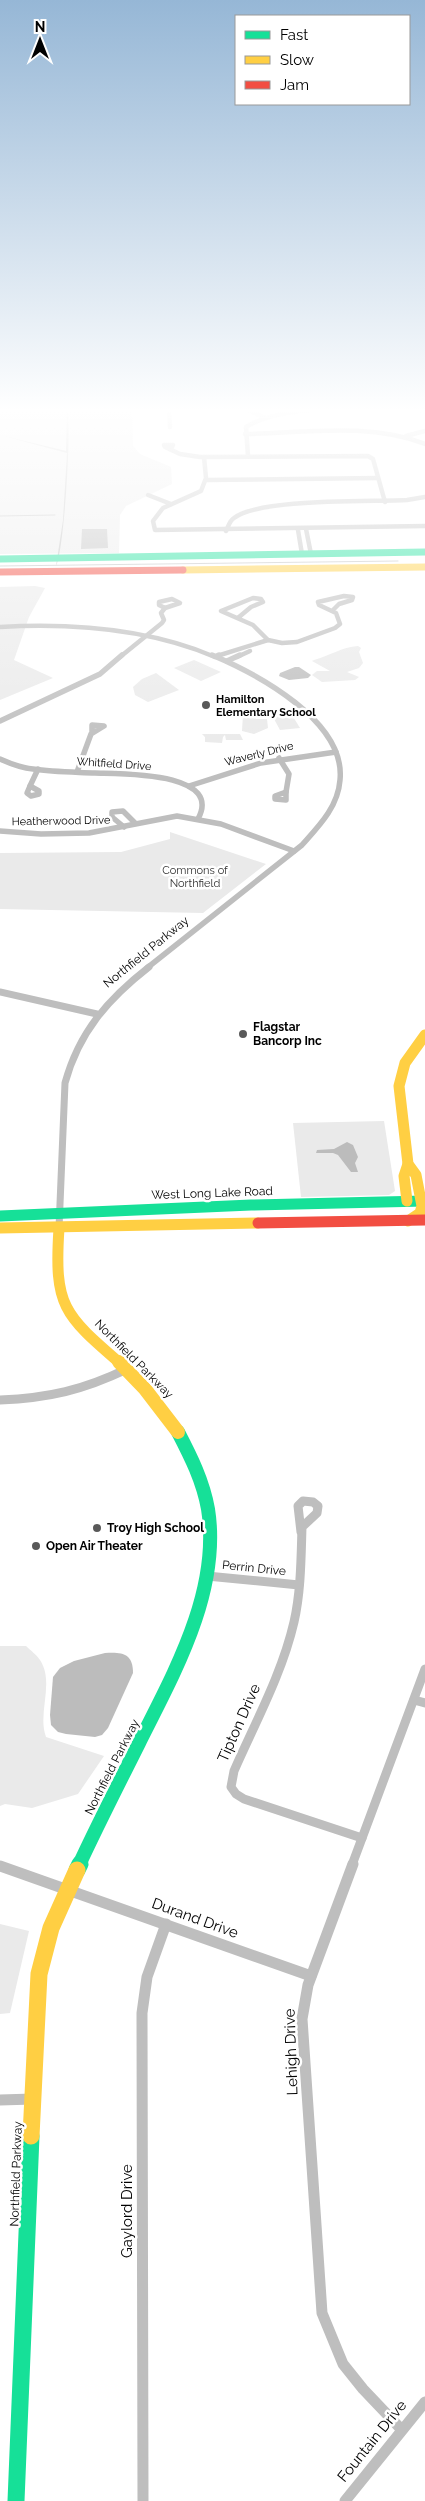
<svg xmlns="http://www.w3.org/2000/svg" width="425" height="2501" viewBox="0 0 425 2501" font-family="Raleway,sans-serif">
  <rect width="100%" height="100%" fill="#fff"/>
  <g fill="#eaeaea">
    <path d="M0,410H132L133,446L140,454L171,467L172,484L126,506L120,515L119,553L0,554Z"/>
    <path d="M35,586L45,588L29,617L14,660L53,678L0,700V587Z"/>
    <path d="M358,646L361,648L359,652L363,663L359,668L347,672L359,677L355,680L322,682L312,675L317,671H330L312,661L314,660C329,656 342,647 358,646Z"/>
    <path d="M194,660L221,672L201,681L174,668Z"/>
    <path d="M156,673L179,690L148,702L135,695L133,687L142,679Z"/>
    <path d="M249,713L254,714L256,719H267L268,728L254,734L242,731L243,714Z"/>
    <path d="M292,715L300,728L280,730L273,717Z"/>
    <path d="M202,734H240L243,740H226L225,735L223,737L222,743L205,742V737Z"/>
    <path d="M170,832L266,864L203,913L0,909V853L121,852L170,839Z"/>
    <path d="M384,1121L395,1191L389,1195L301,1197L293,1123Z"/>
    <path d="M0,1646H26C30,1650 37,1655 40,1660C55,1683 37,1713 46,1737L104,1756L78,1794L32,1808L5,1804L0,1806Z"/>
    <path d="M0,1924L29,1931L10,2013L0,2014Z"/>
  </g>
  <g fill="#bcbcbc">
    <path d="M67,410C72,424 64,552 56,566L63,520L67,453L0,435L66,451Z"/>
    <path d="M82,529H107L108,548L81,549Z"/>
    <path d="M295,667H299L311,675L308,678L289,680L279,676L280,673Z"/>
    <path d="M347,1142L353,1145L358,1157L355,1163L358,1172H351L338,1155L333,1153H316L317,1150L334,1149Z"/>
    <path d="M105,1653C122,1652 133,1653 133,1673L108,1728L102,1735L95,1737L66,1734L58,1732L51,1725L50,1715L53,1677L60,1668L74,1661Z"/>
  </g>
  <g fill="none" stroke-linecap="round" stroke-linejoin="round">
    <g stroke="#bcbcbc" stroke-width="1">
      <path d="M0,516L55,515"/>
      <path d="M0,566L398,561"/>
    </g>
    <g stroke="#bebebe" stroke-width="4.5">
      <path d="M169,410L170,427"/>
      <path d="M248,410L264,417"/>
      <path d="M245,434C303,433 369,422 425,444"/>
      <path d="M406,436L425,431"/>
      <path d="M171,449L173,445H164L165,447L180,454L200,457L368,456L373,459L385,502"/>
      <path d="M248,456L246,427C287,401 376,410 425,410"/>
      <path d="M204,457L206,478L201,491L163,508L153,521L155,530L425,526"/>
      <path d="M206,480L378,478"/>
      <path d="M148,495L171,504"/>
      <path d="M306,529L311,554"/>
      <path d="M298,530L302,554"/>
      <path d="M226,531C228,527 230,520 234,518C260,498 370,502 407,500L425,497"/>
      <path d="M172,599L180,603L165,608L159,605V602Z"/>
      <path d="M239,617L251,607L263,602L261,599L253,598L221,611L253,625L268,640L282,643L297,642L335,628L340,624L336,613L319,605L318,602L344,596L353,597L352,600L339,604L333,610"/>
      <path d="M0,627C72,623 147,628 215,657"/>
      <path d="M217,656L268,640"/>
      <path d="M120,657L162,623L164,620L161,613L165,608"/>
      <path d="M237,657L250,651"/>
    </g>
    <g stroke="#bebebe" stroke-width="5.5">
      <path d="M217,656L219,655"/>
      <path d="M227,661L240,655"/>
      <path d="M0,721L100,674L122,655"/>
      <path d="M279,758L289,774L286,792"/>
      <path d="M0,759C11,764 21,768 33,769C53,772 74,772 95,773C119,774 224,771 198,819"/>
      <path d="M77,772L91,734L104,726L92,725V733"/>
      <path d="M30,786L39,791V794L31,796L27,793Z"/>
      <path d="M30,786L38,769"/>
      <path d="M189,786L261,763L336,752"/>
      <path d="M286,792V800L275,799V796Z"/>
      <path d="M124,827L112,817V812L123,811L135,823"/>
      <path d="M0,831L41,834L89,833L177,816L221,824L294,851"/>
      <path d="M147,968L302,845C319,826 338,807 340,780C346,721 257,674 212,655"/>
    </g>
    <g stroke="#bebebe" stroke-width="7">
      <path d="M0,992L97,1014"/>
      <path d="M59,1228L65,1083C79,1032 108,999 149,967"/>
    </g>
    <g stroke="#bebebe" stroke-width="9">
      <path d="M0,1400C49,1398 83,1390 127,1369"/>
      <path d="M301,1532L298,1506L303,1501L313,1502L318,1506L317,1513L302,1527C301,1559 301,1591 294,1622C282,1674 255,1723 234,1771L231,1787L236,1794L244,1799L362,1838"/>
      <path d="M207,1576L299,1585"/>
      <path d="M414,1700L425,1703"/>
      <path d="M352,1865L425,1669"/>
    </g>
    <g stroke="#bebebe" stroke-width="11">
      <path d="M353,1864L308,1985L302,2019L322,2313L343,2364L363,2389L401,2429"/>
      <path d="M0,1866L311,1976"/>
      <path d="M0,2100L33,2099"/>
      <path d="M143,2501L142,2013L147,1977L166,1924"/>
      <path d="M345,2501L425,2402"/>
    </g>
    <path stroke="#16e098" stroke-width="7" d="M0,559L425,552"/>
    <path stroke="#16e098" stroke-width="11" d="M0,1216L251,1205L425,1201"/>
    <path stroke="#16e098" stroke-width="14" d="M79,1865C98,1824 119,1783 139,1743C174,1673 221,1591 208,1509C203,1481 191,1457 178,1432"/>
    <g stroke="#16e098" stroke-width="17">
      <path d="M77,1870L80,1864"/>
      <path d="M16,2501L31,2136"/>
    </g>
    <path stroke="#ffcf43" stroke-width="7" d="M183,570L425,567"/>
    <g stroke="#ffcf43" stroke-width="11">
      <path d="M407,1201L404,1176L408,1164"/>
      <path d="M408,1221L420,1213L422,1206L416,1175L408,1164L399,1086L405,1063L425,1035"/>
      <path d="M0,1228L258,1223"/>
      <path d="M59,1228C54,1306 63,1314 121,1364"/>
    </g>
    <path stroke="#ffcf43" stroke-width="14" d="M119,1362L145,1389L178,1432"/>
    <path stroke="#ffcf43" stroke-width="17" d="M31,2136L39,1974L51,1928L77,1870"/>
    <path stroke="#f24e42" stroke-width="7" d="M0,572L183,570"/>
    <path stroke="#f24e42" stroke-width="11" d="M258,1223L425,1220"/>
  </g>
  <linearGradient id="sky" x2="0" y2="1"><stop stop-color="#96b7d6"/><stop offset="0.54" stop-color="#fff"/><stop offset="1" stop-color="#fff" stop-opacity="0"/></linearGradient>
  <rect width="425" height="760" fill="url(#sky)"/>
  <g fill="#595959" stroke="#fff" stroke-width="2">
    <circle cx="206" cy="705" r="5"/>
    <circle cx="243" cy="1034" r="5"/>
    <circle cx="97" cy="1528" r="5"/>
    <circle cx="36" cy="1546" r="5"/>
  </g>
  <g text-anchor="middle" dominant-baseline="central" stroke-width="5" stroke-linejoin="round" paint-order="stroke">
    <g font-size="11" font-weight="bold" fill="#000" stroke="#fff" text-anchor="start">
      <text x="216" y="699">Hamilton<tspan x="216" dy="13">Elementary School</tspan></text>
    </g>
    <g font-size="11" fill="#000" stroke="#fff">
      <text transform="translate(259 754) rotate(-14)">Waverly Drive</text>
      <text transform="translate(114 764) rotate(4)">Whitfield Drive</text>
      <text transform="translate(61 821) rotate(-1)">Heatherwood Drive</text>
    </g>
    <g font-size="11" fill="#303030" stroke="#fff">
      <text x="195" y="870">Commons of<tspan x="195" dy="13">Northfield</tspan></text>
    </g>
    <g font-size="12" fill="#000" stroke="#fff">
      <text transform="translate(146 952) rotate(-39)">Northfield Parkway</text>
      <text transform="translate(212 1193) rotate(-2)">West Long Lake Road</text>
      <text transform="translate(134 1359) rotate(45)">Northfield Parkway</text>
      <text transform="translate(254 1568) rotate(6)">Perrin Drive</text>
      <text transform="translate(112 1767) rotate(-63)">Northfield Parkway</text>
      <text transform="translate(16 2174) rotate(-88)">Northfield Parkway</text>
    </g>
    <g font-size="12" font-weight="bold" fill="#000" stroke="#fff" text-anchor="start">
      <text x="253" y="1027">Flagstar<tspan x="253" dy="14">Bancorp Inc</tspan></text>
      <text x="107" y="1528">Troy High School</text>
      <text x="46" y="1546">Open Air Theater</text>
    </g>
    <g font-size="15" fill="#000" stroke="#fff">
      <text transform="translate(239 1723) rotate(-66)">Tipton Drive</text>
      <text transform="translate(195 1918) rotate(20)">Durand Drive</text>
      <text transform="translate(291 2052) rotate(-92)">Lehigh Drive</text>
      <text transform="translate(127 2211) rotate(-90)">Gaylord Drive</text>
      <text transform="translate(372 2441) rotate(-51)">Fountain Drive</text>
    </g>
  </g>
  <rect x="235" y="15" width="175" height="90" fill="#ffffff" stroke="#999999"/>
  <rect x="245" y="31" width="25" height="8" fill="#16e098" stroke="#999999"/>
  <text x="280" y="40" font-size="15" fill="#000000">Fast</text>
  <rect x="245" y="56" width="25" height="8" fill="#ffcf43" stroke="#999999"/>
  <text x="280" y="65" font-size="15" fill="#000000">Slow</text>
  <rect x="245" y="81" width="25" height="8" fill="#f24e42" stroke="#999999"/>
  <text x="280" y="90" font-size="15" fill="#000000">Jam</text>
  <g transform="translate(40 40)" stroke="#ffffff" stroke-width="4" paint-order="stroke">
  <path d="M0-4L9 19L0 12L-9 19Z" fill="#000000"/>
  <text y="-8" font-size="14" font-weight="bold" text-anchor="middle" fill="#000000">N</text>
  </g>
</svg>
